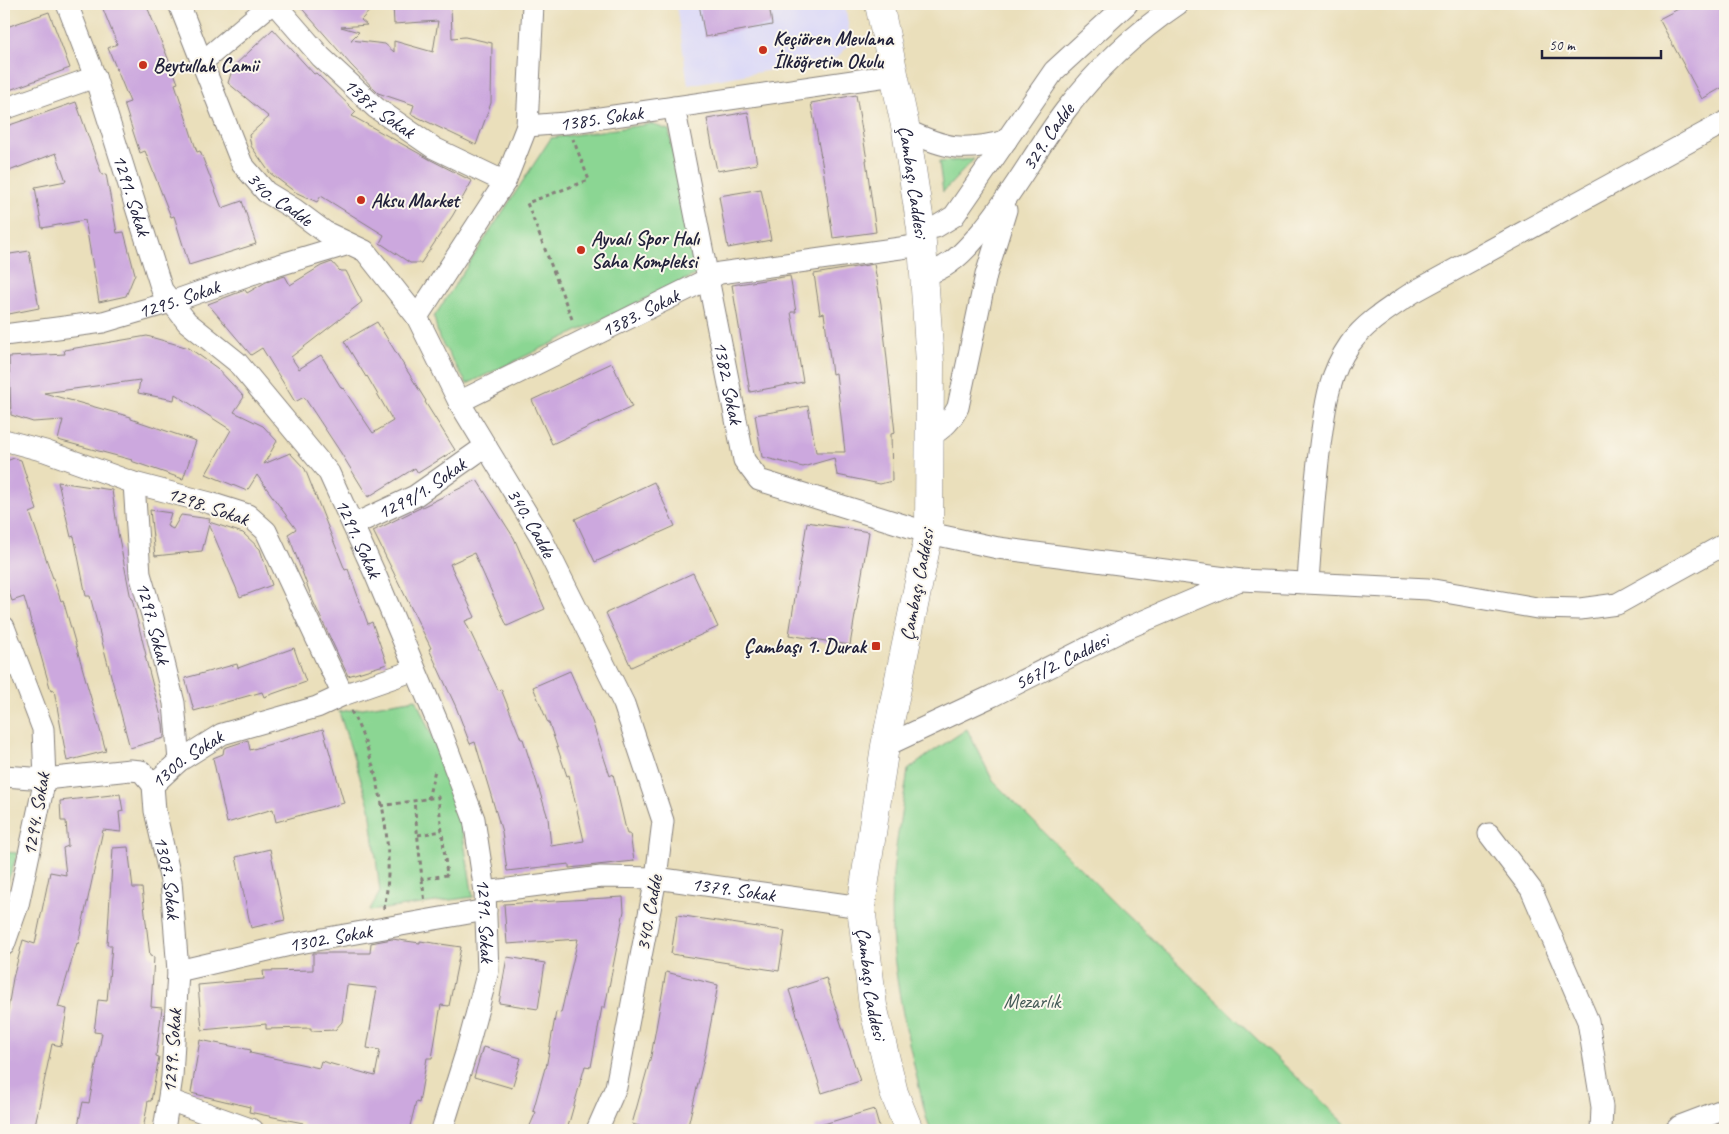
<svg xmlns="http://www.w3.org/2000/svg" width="1729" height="1134" viewBox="0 0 1729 1134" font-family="Caveat,sans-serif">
  <rect width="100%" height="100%" fill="#fbf7ec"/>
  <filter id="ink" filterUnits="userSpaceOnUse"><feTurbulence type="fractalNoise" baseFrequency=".02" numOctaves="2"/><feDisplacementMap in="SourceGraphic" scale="10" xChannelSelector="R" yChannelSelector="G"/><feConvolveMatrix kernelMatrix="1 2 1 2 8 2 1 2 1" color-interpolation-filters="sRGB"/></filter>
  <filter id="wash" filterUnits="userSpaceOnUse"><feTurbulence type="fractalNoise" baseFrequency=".0096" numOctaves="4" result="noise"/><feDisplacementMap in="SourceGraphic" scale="20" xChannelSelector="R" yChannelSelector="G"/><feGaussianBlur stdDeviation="1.12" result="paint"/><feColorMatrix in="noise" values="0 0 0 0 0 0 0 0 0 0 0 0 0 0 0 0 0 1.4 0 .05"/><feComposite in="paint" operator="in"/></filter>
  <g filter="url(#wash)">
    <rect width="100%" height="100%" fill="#eadfbb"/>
    <path fill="#d9d7f8" d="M676,4H845L851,42L837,58L688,85Z"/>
    <g fill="#8bd693" stroke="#567c67">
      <path d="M651,124L669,130L695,275L467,384L439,338L434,317L551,138Z"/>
      <path d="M974,159L943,192L939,162Z"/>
      <path d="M416,699L456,793L473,897L369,911L380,892L370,808L339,712Z"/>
      <path d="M967,729L993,781L1120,908L1352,1130H931L926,1117C912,1056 896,995 892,933C888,879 900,824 908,770L932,752Z"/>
      <path d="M4,852L18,853L4,892Z"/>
    </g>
    <g id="blocks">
      <g fill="#cca8de">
        <path d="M101,4H146L178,83L175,84L197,152L200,151L222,208L242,201L256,244L189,265L174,216L171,217L145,151L140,153L124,104L130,102L108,48L117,44Z"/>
        <path d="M298,4H376L361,20L367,25L341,27L359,32L351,40L385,44L394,52V41L433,52L438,21L394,24L393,4H451L452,38L465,37L492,43L491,103L476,145L411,114L414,105L378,93L351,65Z"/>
        <path d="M699,4H769L772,25L705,37Z"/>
        <path d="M1688,4H1722L1725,10V86L1702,99L1659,19Z"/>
        <path d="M49,12L70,68L4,92V28Z"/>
        <path d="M273,29L314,74L316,73L356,112L352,116L429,159L472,181L453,215L421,263H410L380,243L384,235L321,196L317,202L295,192L270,173L251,146L249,135L269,117L228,83L233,67Z"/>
        <path d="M856,95L867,160H866L876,232L833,238L823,168L811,103Z"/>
        <path d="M76,102L102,175L106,174L117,233L124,232L135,274L126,296L99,302L85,220L42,228L35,187L66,181L56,153L4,173V127Z"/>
        <path d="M748,112L757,164L717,171L707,119Z"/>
        <path d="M761,189L771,240L728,248L719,196Z"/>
        <path d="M29,251L39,308L4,315V255Z"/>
        <path d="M332,262L340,271H346L362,302L291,357L299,369L321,355L342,389L343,388L373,433L393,421L367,376L366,377L344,341L377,322L426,401L425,402L455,450L418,473L415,468L368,497L341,453L304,397L295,402L262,348L251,355L208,304L245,290L247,293L266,282L285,276L290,285L321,266Z"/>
        <path d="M874,264L881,304L895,433L891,434L892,481L880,484L837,475L834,458L803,467L762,457L755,415L808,406L816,452H845L836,373L832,374L824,313L820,314L814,274Z"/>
        <path d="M790,276L796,312H791L803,382L750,392L732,285Z"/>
        <path d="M147,336L189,348L217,368L244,397L234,412L263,426L277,441L264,464L290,453L305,469L345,570L348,569L368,624L372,622L387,664L348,676L313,601L288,534L296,529L257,475L247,491L206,474L231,430L175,394L174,400L138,393L140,380L44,393L131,417V419L196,441L183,479L131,461L132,460L58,440L63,420L33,422L11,415L9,357L65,354L64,350Z"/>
        <path d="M612,363L632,407L552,444L532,400Z"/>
        <path d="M14,458L21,460L37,510L30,513L61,601L63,600L106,751L67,761L54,690L51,691L24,597L12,601L4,578V462Z"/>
        <path d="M477,480L514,538L545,609L507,626L474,553L450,564L475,617L465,621L498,690L501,689L521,739H523L548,818L551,846L584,841L569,775L567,776L549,723H548L533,687L570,671L592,721L610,776L613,774L627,834H630L634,861L569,868V864L507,871L502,832L475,742L470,744L456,707L429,649L431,648L373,531Z"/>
        <path d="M58,482L112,490L118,533L131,599H132L146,655L145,656L163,724L164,738L130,748L90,596H86L74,536L71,537Z"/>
        <path d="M654,482L675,526L595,562L575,519Z"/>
        <path d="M150,510L171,513L167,526L173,529L181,515L210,519L209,522L243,533L260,549L272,585L240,597L209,524L202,551L155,556Z"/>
        <path d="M807,522L869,532L850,645L789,635Z"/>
        <path d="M693,573L718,627L631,667L606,613Z"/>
        <path d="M294,648L306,682L264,697L262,692L194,711L185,678L237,664L238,668Z"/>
        <path d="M323,729L344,803L276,822L273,809L227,823L213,758L223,754L224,748L248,740L250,750Z"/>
        <path d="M120,794L123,811L119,812L121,832L103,830L78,944L77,943L58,1007L67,1009L61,1046L52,1044L34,1130H4V1032L13,978L23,940L35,944L50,872L66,875L63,848L68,846L66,821H61L60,801Z"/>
        <path d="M128,847L133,888H142L150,956L154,957L151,1007L162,1008L156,1056L159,1057L151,1101H148L143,1130H77L83,1102L89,1103L102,1033L94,1032L98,1000L107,1001L112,945H107L113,848Z"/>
        <path d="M270,849L285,920L251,928L236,857Z"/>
        <path d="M623,897L624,911L605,1007H602L591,1067L585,1066L567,1130H528L536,1112L533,1111L545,1068H546L556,1012L561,1013L578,939L507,944L504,904Z"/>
        <path d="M677,915L785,931L779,971L671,954Z"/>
        <path d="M392,939L420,943V941L461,947L449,1006L441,1005L432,1058H427L419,1103L416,1102L409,1130H320L302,1125L303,1123L249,1112L250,1107L191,1093L200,1040L251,1050L250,1053L319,1068L321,1061L375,1076L380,1050L367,1048L377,988L347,985L342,1022L335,1030L311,1031V1028L266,1029V1024L202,1030L198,985L264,979L263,971L313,970V953H370L371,943Z"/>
        <path d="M507,957L545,963L538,1009L499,1003Z"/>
        <path d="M666,972L718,985L705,1054L687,1130H653L632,1124L651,1056Z"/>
        <path d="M826,978L860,1081L822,1093L789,990Z"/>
        <path d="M483,1047L521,1058L512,1088L474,1077Z"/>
        <path d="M874,1109L880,1130H814V1127Z"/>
      </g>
    </g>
  </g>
  <g filter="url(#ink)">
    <use href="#blocks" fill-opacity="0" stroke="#86807b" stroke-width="1"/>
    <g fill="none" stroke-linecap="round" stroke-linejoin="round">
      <defs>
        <g id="minor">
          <path id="s1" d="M67,4L95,77L162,290L187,322L237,362L329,473L376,576L437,721L474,819L485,892L488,971L466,1053L442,1130"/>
          <path id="s2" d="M179,4L242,164L266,192L294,209L325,232L365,251L417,317L459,402L541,537L624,704L663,821L656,878L616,1087L597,1130"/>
          <path id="s3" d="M275,4L321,57L376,108L434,148L505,182"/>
          <path d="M201,63L271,4"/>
          <path id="s4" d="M674,107L744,460L759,480L929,533L998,548L1241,580L1428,589L1537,608L1580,609L1617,604L1725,544"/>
          <path d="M4,109L95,77"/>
          <path d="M527,126L533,4"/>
          <path d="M906,130C946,149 963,152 1006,141"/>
          <path d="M921,229L936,227L954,216L1054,71L1127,4"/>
          <path id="s5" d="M924,275C934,272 943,268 951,262C965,252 975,239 985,227C1015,190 1037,148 1065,111C1097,69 1135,33 1178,4"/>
          <path id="s6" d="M417,317L505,182L527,126L566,123L894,75"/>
          <path id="s7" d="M4,335L103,322L171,302L269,268L349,244"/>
          <path id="s8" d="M459,402L720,273L922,245"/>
          <path d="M930,436C943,429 952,420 958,407L986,275L1006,210"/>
          <path d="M4,440L45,451L134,483L210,503L248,515L266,531L343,695"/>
          <path id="s9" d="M134,483L140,574L153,618L174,703L179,761"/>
          <path id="s10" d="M353,525L415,496L486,446"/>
          <path d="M1308,582C1311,536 1314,491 1320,445C1325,408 1328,375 1350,344C1366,322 1390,308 1412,293L1725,122"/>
          <path d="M4,627L43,729L45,779L18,905L4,945"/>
          <path id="s11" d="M885,746L992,696L1125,629L1240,580"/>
          <path id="s12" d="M4,776L45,779L130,770L141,771L153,785L179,761L222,734L317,707L343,695L415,670"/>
          <path id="s13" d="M153,785L155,811L171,881L178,971L172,1077L164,1130"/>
          <path d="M1489,834L1531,889L1588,1021L1602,1107L1601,1130"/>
          <path id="s14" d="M485,892L601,877L656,878L861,907"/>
          <path id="s15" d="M178,971L294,944L486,910"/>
          <path d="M169,1100L253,1130"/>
          <path d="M1676,1130L1680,1126L1725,1109"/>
        </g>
        <g id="major">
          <path id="s16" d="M879,4L906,130L921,229L930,363L929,533L885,746L861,907L873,1006L894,1093L909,1130"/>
        </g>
      </defs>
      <use href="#minor" stroke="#86807b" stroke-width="23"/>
      <use href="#major" stroke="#86807b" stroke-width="29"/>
      <g stroke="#86807b" stroke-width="3" stroke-dasharray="4 4" stroke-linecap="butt">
        <path d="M572,319L527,203L589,180L573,139"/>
        <path d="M351,711C378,760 398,856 383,911"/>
        <path d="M428,799L435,770"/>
        <path d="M381,806L438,797L447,875L422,879L414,801"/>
        <path d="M418,835L442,831"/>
        <path d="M422,879L425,903"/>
      </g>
      <use href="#minor" stroke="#fff" stroke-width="21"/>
      <use href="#major" stroke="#fff" stroke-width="28"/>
    </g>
  </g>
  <g fill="#c8321e" stroke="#fbf7ec" stroke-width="2">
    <circle cx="763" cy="50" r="5"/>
    <circle cx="143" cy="65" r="5"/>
    <circle cx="361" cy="200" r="5"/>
    <circle cx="581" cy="250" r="5"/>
    <rect x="871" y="641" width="10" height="10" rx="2.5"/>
  </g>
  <g text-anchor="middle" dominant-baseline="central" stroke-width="4" stroke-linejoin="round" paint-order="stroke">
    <g font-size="20" font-weight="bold" fill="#22223b" stroke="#fbf7ec" text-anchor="start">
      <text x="773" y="38">Keçiören Mevlana<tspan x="773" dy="23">İlköğretim Okulu</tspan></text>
      <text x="153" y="65">Beytullah Camii</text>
      <text x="371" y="200">Aksu Market</text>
      <text x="591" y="238">Ayvalı Spor Halı<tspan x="591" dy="23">Saha Kompleksi</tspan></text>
      <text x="866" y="646" text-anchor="end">Çambaşı 1. Durak</text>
    </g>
    <g font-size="20" fill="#22223b" stroke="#fbf7ec">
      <text stroke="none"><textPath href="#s3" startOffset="148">1387. Sokak</textPath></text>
      <text stroke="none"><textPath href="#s6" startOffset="296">1385. Sokak</textPath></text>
      <text stroke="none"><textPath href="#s5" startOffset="189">329. Cadde</textPath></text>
      <text stroke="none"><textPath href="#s16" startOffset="181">Çambaşı Caddesi</textPath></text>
      <text stroke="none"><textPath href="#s1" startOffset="202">1291. Sokak</textPath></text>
      <text stroke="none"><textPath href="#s2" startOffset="224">340. Cadde</textPath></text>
      <text stroke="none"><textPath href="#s7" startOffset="179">1295. Sokak</textPath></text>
      <text stroke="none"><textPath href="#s8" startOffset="202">1383. Sokak</textPath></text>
      <text stroke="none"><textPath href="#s4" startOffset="281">1382. Sokak</textPath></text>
      <text stroke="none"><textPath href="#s10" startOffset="78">1299/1. Sokak</textPath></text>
      <text transform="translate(208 506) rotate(19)">1298. Sokak</text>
      <text stroke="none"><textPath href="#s2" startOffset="644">340. Cadde</textPath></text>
      <text stroke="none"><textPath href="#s1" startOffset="622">1291. Sokak</textPath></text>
      <text transform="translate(917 585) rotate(-79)">Çambaşı Caddesi</text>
      <text stroke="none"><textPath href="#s9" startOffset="142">1297. Sokak</textPath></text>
      <text stroke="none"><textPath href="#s11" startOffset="196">567/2. Caddesi</textPath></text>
      <text stroke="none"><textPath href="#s12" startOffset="199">1300. Sokak</textPath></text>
      <text transform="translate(36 814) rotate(-80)">1294. Sokak</text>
      <text stroke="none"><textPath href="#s13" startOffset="94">1307. Sokak</textPath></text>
      <text stroke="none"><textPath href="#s14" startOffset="250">1379. Sokak</textPath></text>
      <text transform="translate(649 913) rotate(-80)">340. Cadde</text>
      <text stroke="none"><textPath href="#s1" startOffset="1028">1291. Sokak</textPath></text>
      <text stroke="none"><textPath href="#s15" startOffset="156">1302. Sokak</textPath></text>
      <text stroke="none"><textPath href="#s16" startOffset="991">Çambaşı Caddesi</textPath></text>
      <text transform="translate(172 1051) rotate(-86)">1299. Sokak</text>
    </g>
    <g font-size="20" fill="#425855" stroke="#fbf7ec">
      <text x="1032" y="1001">Mezarlık</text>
    </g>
  </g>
  <rect width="1729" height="1134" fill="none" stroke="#fbf7ec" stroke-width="20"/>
  <path d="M1542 50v8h119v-8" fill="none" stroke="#22223b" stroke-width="2.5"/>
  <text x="1549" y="50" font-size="15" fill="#22223b" stroke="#fbf7ec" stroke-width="4" paint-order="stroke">50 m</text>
</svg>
